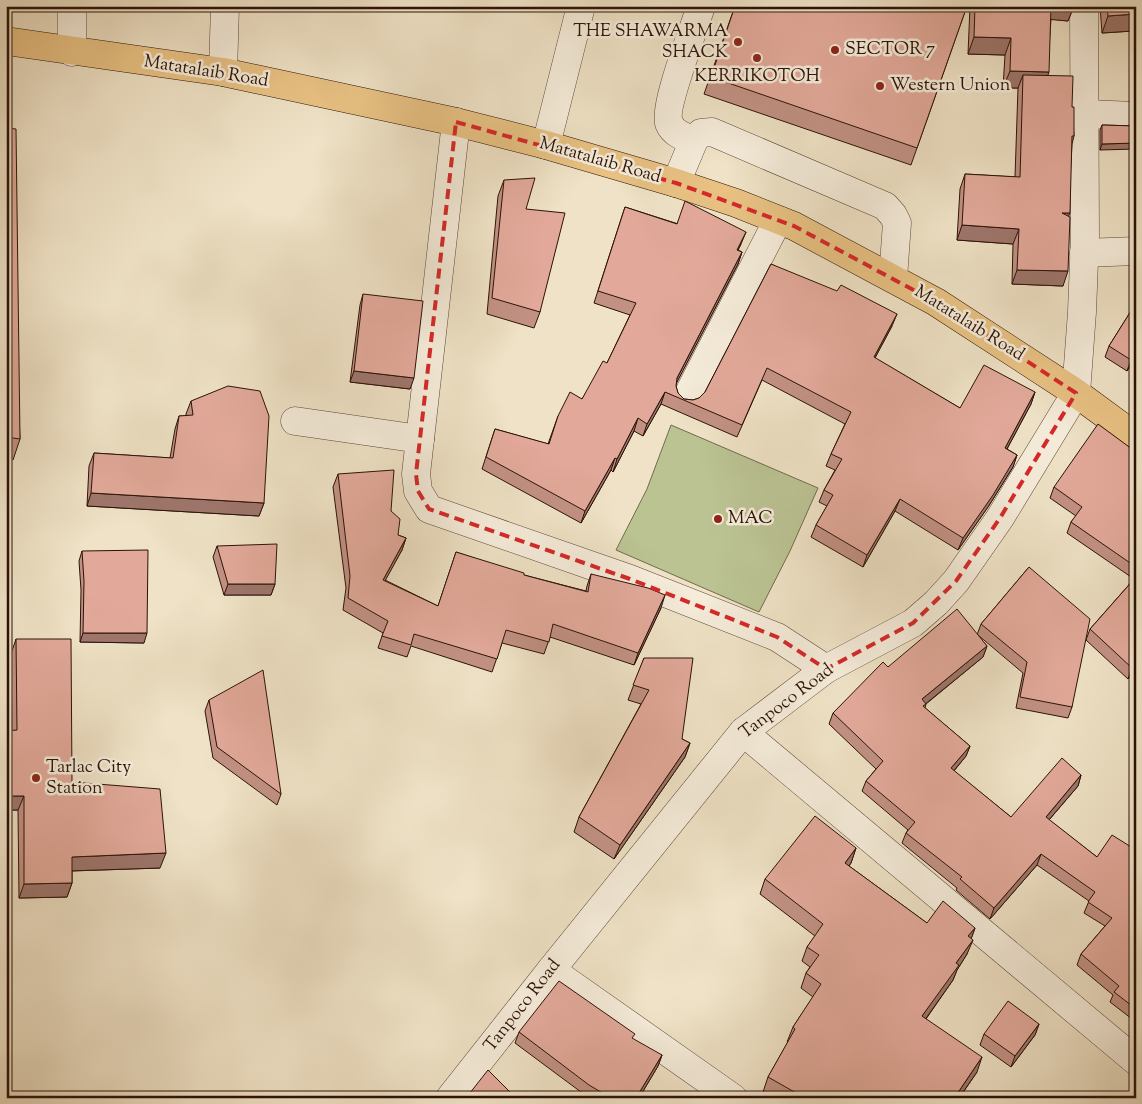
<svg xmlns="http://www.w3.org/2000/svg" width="1142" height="1104" viewBox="0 0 1142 1104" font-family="'Sorts Mill Goudy',serif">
  <rect width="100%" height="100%" fill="#efe2c6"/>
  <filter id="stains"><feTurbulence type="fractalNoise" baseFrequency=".004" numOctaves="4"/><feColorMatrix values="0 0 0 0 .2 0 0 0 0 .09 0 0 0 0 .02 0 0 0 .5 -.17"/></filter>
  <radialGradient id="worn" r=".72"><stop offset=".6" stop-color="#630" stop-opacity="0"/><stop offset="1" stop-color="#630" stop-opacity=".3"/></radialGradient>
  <path fill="#bbc393" stroke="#736a4e" d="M671,425L818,488L790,551L759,612L616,550L647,489Z"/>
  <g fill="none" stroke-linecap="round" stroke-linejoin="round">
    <defs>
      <g id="minor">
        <path d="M72,6V52"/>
        <path d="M223,72L225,6"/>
        <path d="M1085,114L1136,116"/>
        <path d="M456,122L416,474L418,491L429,509L630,579L777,637L826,669"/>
        <path d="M694,140C683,137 673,133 669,123C663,107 695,26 701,6"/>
        <path d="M546,145L581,6"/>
        <path d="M676,183L694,140L701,133L712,132L885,206L893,215L897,223L893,278"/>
        <path d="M1084,253L1136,251"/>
        <path d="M687,397L778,220"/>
        <path d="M295,421L420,439"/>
        <path d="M743,732L1136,1061"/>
        <path d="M551,970L733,1098"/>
        <path d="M450,1098L551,970L743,732L826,669L913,623L936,603L956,581L1000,518L1076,393L1082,312L1085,236L1084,6"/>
      </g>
      <path id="major" d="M6,41L223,72L456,122L546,145L676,183L736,203L794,226L936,302L1076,393L1136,437"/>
    </defs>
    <use href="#minor" stroke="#5c4638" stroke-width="29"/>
    <use href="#major" stroke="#2b1208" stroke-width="29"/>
    <use href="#minor" stroke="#f5ecda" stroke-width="28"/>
    <use href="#major" stroke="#e8c183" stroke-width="28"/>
  </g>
  <g fill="#c29184" stroke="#2b1208">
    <path d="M735,6H967L911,165L704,94Z"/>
    <path d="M970,6H1074L1068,21L1051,19L1047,76L1072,107L1074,136L1072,144L1068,216L1063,286L1012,284L1013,244L957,240L960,189L965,174L1015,177L1018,88H1003L1005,55L968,54Z"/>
    <path d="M1100,6H1136V99H1133V31L1102,33Z"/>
    <path d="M1102,125L1136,126L1100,150V130Z"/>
    <path d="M6,128L20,439L13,460L6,458Z"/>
    <path d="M1136,177V229L1132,228V187Z"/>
    <path d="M504,180L526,209L540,312L534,328L487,314L498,196Z"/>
    <path d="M625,207L741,244L738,250L742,252L738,264L676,383V386L678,393L684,399L693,400L699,398L705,392L771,264L892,326L875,358L960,408L1035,392L1031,404L1007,449L1017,455L1013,467L988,507L958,550L895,511L863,567L811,537L816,525L827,506L819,502L824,490L835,470L826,466L831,454L845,424L762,380L737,437L661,404L643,436L634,431L613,472L611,470L581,523L482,469L495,429L548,444L558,416L582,399L607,363L630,315L594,303Z"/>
    <path d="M363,294L410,389L350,382L360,305Z"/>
    <path d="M1136,303V360L1127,371L1105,357L1109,346Z"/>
    <path d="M191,401L264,503L259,516L87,506L89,466L94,453L170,458L175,429L179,416H186V414Z"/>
    <path d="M1136,452V674L1133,677L1131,676L1128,679L1086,640L1090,629L1134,579L1067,533L1071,522L1076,516L1050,498L1054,487Z"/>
    <path d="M338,474L391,511L398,535L406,538L402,550L385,580L438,606L456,552L524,575L586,591L587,586L591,574L661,608L634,665L550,637L544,654L502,643L492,672L411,646L407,657L378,648L383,633L343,610L346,588L333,487Z"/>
    <path d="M217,546L275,584L271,595H224L213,557Z"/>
    <path d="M82,551L144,643L80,642L81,590L79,561Z"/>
    <path d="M1029,567L1072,707L1068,718L1016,708L1023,673L978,635L987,646L983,657L926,704L925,708L970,746L966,756L954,771L1011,817L1081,775L1078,786L1049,820L1097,857L1136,850V1022L1110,1002L1113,995L1077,965L1081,954L1105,926L1084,913L1089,901L1037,865L990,919L956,890L957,888L902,843L906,833L908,830L862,791L866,781L876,769L829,724L833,713L888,667L977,635L981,624Z"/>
    <path d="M16,639L72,782L160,868L72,871V883L67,897L19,898L18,810H6V731H12L11,654Z"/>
    <path d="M644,658L682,739L690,743L685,757L614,859L574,832L579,817L641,704L628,700Z"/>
    <path d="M209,700L281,794L277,805L213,758L205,711Z"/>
    <path d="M856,848L851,863L849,866L927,923L975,928L971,939L967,954L957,970L953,980L926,1019L977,1072L960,1097L962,1098H774L763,1092L768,1077L788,1042H787L793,1027L813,997L801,988L806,973L810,967L802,961L807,947L815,936L760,894L765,879Z"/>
    <path d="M1039,1024L1035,1035L1011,1067L980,1045L984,1034Z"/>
    <path d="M519,1032L662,1055L658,1066L639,1098H589L515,1043Z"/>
  </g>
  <g fill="#9e766c" stroke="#2b1208">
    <path d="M1050,6H1074L1068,21L1045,19Z"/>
    <path d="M1136,14V24L1133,31L1102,33L1108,16Z"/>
    <path d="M974,37L1011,38L1005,55L968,54Z"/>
    <path d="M1010,71L1049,72L1043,89L1023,75L1018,88H1003Z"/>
    <path d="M1136,93V99H1133Z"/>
    <path d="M1136,143V149L1100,150L1102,144Z"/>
    <path d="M1062,213H1070L1064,227Z"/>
    <path d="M1136,218V229L1132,228Z"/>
    <path d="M962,225L1019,229L1013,244L957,240Z"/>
    <path d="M746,232L741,244L732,262L737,250Z"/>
    <path d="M742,252L738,264L673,390L677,378Z"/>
    <path d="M1017,270L1068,271L1063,286L1012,284Z"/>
    <path d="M897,314L892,326L869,369L874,357Z"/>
    <path d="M1136,354L1135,359L1127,371L1131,360Z"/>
    <path d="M354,371L414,378L410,389L350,382Z"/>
    <path d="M665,392L661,404L643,436L647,424Z"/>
    <path d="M1035,392L1031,404L1001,460L1005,448Z"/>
    <path d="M638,418L634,431L613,472L617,459Z"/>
    <path d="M1017,455L1013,467L988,507L958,550L963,538Z"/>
    <path d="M615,458L611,470L581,523L585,511Z"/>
    <path d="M91,493L264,503L259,516L87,506Z"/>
    <path d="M900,499L895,511L863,567L867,555Z"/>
    <path d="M406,538L402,550L379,592L383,580Z"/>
    <path d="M228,584H275L271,595H224Z"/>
    <path d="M665,595L661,608L634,665L638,653Z"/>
    <path d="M83,633H147L144,643L80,642Z"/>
    <path d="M987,646L983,657L918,710L922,699Z"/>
    <path d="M1135,665L1131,676L1128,679L1132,668Z"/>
    <path d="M690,743L685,757L614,859L620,845Z"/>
    <path d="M970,746L966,756L947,779L951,768Z"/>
    <path d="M1081,775L1078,786L1042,828L1046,817Z"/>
    <path d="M6,796H24L18,810H6Z"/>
    <path d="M856,848L851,863L840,877L845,863Z"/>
    <path d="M166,853L160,868L67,871L72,857Z"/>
    <path d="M1041,854L1037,865L990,919L994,908Z"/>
    <path d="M72,883L67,897L19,898L24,884Z"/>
    <path d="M975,928L970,942L968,936Z"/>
    <path d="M973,940L967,954L957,970L953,980L917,1031L922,1016L956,963Z"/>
    <path d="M1039,1024L1035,1035L1011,1067L1015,1056Z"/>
    <path d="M662,1055L658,1066L639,1098H636Z"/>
    <path d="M982,1057L977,1072L959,1098L957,1094Z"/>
  </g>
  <g fill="#e2a99a" stroke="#2b1208">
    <path d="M735,6H967L917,148L711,77Z"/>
    <path d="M975,6H1051L1049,72L1010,71L1011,38L974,37Z"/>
    <path d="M1107,6H1136V14L1108,16Z"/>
    <path d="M1023,75L1073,76L1072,107H1074V136H1072L1070,213H1062L1070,217L1068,271L1017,270L1019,229L962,225L965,174L1020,177Z"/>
    <path d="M1102,125L1136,126V143L1102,144Z"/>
    <path d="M6,128L16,129L20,439L6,437Z"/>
    <path d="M535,178L526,209L565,213L540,312L492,298L504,180Z"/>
    <path d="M685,201L746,232L737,250L742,252L677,378L676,386L678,393L684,399L693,400L699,398L705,392L771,264L837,291L841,285L897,314L874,357L960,408L984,365L1035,392L1005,448L1017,455L993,495L963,538L900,499L867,555L816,525L833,495L824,490L842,459L831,454L851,412L767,368L742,425L665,392L647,424L638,418L617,459L615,458L585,511L486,457L495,429L549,444L558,416L570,392L582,399L603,361L607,363L636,303L598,291L625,207L677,224Z"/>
    <path d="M363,294L423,301L414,378L354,371Z"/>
    <path d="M1136,303V354L1131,360L1109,346Z"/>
    <path d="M228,386L260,391L269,416L264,503L91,493L94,453L173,458L179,416L193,415L191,401Z"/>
    <path d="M1098,424L1136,452V567L1071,522L1082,507L1054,487Z"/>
    <path d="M394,470L391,511L400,519L398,535L406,538L383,580L438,606L456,552L524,573V575L588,592L591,574L648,588L665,595L638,653L553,624L549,642L506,630L497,659L414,634L411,645L382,636L388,621L348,598L350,576L338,474Z"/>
    <path d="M277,544L275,584H228L217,546Z"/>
    <path d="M148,550L147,633H83L84,581L82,551Z"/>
    <path d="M1029,567L1090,619L1072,707L1020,697L1027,662L981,624Z"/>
    <path d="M1136,577V665H1135L1132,668L1090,629Z"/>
    <path d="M957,609L987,646L922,699L926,704L923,706L970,746L951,768L1011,817L1062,758L1081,775L1046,817L1097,857L1112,835L1136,850V1009L1114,992L1119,986L1081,954L1112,918L1088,902L1095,892L1041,854L994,908L960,879L962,877L906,833L915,822L866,781L883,761L833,713L883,662L888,667Z"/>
    <path d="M16,639H71L72,782L160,789L166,853L72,857V883L24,884V796H6V731L17,730Z"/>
    <path d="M644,658H693L682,739L690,743L620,845L579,817L649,690L633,685Z"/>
    <path d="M263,670L281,794L217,747L209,700Z"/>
    <path d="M815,816L856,848L845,863L927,923L943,901L975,928L968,936L973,940L956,963L959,965L922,1016L982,1057L957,1094L962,1098H805L768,1077L795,1029L793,1027L821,984L806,973L819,955L807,947L823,924L765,879Z"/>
    <path d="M559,981L635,1034L632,1038L662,1055L636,1098H611L589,1085L519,1032Z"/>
    <path d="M1008,1001L1039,1024L1015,1056L984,1034Z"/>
    <path d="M488,1070L516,1098H466Z"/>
  </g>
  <path fill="none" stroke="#d62828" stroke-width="4" stroke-dasharray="10 6" stroke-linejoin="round" d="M456,122L676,183L794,226L936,302L1076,393L1000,518L956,581L913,623L826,669L777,637L630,579L429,509L418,491L416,474Z"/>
  <g fill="#8f2418" stroke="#f5ecda" stroke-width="2">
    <circle cx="738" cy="42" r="5"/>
    <circle cx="835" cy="50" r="5"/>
    <circle cx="757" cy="58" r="5"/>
    <circle cx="880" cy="86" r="5"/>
    <circle cx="718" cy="519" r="5"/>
    <circle cx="36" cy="778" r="5"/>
  </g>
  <g text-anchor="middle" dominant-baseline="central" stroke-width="5" stroke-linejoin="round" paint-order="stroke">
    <g font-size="18" fill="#2b1208" stroke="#f5ecda" text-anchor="start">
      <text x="728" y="32" text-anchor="end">THE SHAWARMA<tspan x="728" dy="21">SHACK</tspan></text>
      <text x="845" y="50">SECTOR 7</text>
      <text x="757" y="77" text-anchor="middle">KERRIKOTOH</text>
      <text x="890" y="86">Western Union</text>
      <text x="728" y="519">MAC</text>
      <text x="46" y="768">Tarlac City<tspan x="46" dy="21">Station</tspan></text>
    </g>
    <g font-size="18" fill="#2b1208" stroke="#f5ecda">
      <text transform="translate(206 72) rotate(9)">Matatalaib Road</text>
      <text transform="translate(600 161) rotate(16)">Matatalaib Road</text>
      <text transform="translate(969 324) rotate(32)">Matatalaib Road</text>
      <text transform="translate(787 702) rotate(-37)">Tanpoco Road</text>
      <text transform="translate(523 1006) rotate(-52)">Tanpoco Road</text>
    </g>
  </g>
  <rect width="1142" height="1104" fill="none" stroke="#efe2c6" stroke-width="25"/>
  <rect x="8" y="8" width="1127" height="1089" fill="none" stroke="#2b1208" stroke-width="2.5"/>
  <rect x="12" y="12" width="1117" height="1079" fill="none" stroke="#2b1208"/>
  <rect width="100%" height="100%" filter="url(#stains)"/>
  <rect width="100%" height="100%" fill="url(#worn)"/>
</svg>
